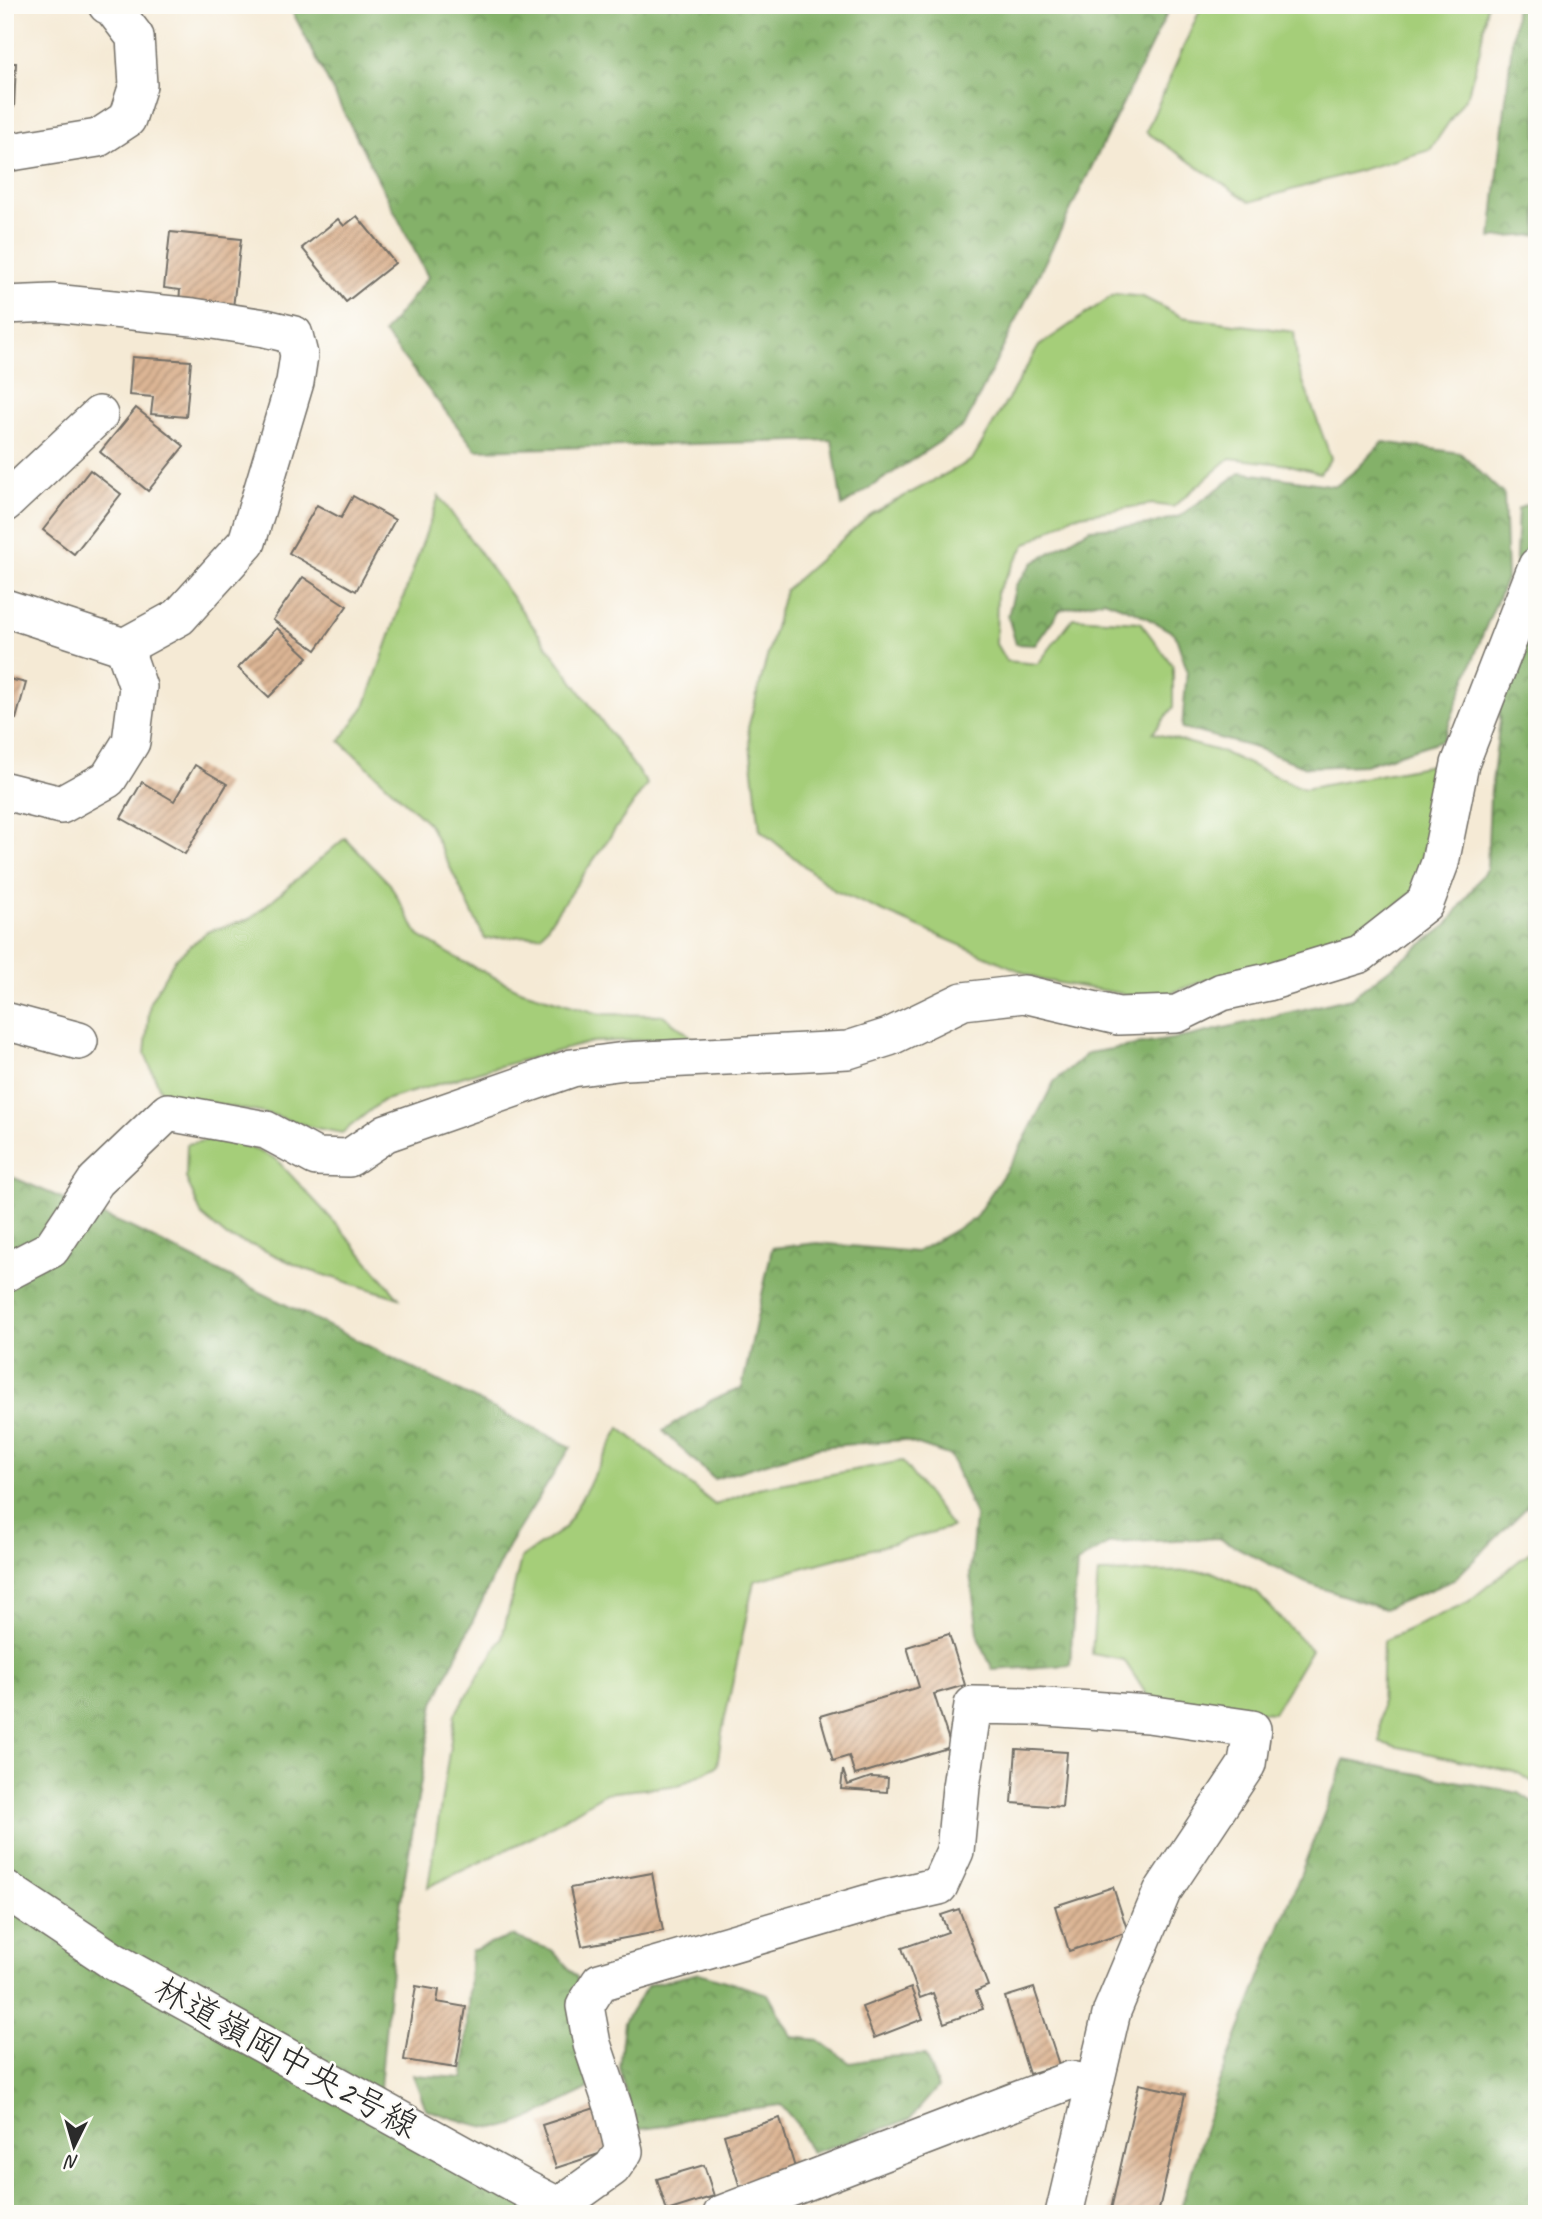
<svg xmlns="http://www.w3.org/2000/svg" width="1542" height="2219" viewBox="0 0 1542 2219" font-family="Caveat,'Klee One',sans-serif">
  <defs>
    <pattern id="forest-crowns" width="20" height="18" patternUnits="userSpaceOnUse" patternTransform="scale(1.75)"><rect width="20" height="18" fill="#84b169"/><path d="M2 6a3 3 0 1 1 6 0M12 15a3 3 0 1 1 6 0" fill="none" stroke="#6c9057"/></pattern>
    <pattern id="building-hatch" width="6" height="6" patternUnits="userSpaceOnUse" patternTransform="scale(1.75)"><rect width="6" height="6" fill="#dcb594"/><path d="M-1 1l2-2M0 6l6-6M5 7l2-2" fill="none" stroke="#b39379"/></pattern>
  </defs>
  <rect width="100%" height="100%" fill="#fdfcf7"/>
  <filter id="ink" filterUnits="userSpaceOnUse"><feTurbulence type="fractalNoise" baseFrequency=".0143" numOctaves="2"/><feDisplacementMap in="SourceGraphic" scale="14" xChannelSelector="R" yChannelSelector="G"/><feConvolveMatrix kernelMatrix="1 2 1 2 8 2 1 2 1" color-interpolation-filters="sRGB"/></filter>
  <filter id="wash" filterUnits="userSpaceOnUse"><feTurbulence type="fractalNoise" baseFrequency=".00686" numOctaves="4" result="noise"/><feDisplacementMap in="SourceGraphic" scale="28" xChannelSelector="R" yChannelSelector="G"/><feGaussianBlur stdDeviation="1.57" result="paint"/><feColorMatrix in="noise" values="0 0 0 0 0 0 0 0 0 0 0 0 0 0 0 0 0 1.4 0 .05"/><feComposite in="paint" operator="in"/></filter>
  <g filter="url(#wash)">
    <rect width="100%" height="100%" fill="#f5ead5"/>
    <g fill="#a5ce79" stroke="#687c52" stroke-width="2">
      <path d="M1202,5H1487L1480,50L1468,94L1430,150L1250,202L1146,132Z"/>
      <path d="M1115,294L1143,297L1182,317L1294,332L1298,368L1331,458L1320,473L1290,465L1230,458L1173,507L1152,504L1074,516L1025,545L997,592L996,644L1006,661L1038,664L1073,618L1140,622L1173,666V707L1153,733L1222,752L1304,789L1437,764L1430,824L1415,890L1390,913L1324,951L1210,979L1154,999L1041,980L835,891L760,830L748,728L785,590L871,514L972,460L1039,346Z"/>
      <path d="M439,496L647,784L541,935L485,939L429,824L340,741L366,704Z"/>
      <path d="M345,838L390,884L419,936L464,962L520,990L600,1014L663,1015L693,1038L592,1042L481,1071L382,1101L342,1133L311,1127L273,1115L162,1094L145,1054L150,1002L175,959L207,932L250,919Z"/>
      <path d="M224,1137L275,1158L339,1227L399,1298L305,1269L257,1247L227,1237L202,1216L186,1178L187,1144Z"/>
      <path d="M620,1428L715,1505L758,1488L902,1461L952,1527L754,1581L722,1732L717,1766L680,1785L606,1793L535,1836L428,1887L455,1714L502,1638L521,1558L565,1528Z"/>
      <path d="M1537,1546V1785L1518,1773L1380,1743L1383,1641L1468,1602Z"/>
      <path d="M1210,1571L1257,1593L1311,1650L1273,1713L1152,1703L1124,1660L1092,1654L1098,1573Z"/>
    </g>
    <g fill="url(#forest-crowns)" stroke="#586e4a" stroke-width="2">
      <path d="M289,5H1171L965,425L842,506L832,440L476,450L384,333L428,277Z"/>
      <path d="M1516,5H1537V235L1491,238Z"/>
      <path d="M1383,442L1460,453L1504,495L1507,577L1484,631L1443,740L1365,765L1306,767L1259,749L1182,728L1187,670L1175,634L1136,612L1104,600L1060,610L1035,645L1016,644L1008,616L1016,585L1033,563L1090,529L1151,524L1180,516L1241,472L1336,486L1357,469Z"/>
      <path d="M1537,500V1497L1454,1580L1384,1609L1306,1583L1219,1538L1110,1543L1077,1563L1070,1665L993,1670L979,1640L970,1574L975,1516L951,1456L903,1440L819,1447L714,1479L663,1431L712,1400L742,1388L772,1248L817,1243L916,1252L974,1219L1018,1152L1054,1082L1088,1053L1190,1036L1351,998L1447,925L1487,868L1490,798L1500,720L1494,650L1515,581L1518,509Z"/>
      <path d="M5,1174L132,1228L571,1447L508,1546L434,1703L393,1948L377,2120L554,2214H5Z"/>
      <path d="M1345,1760L1519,1793L1537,1805V2214H1179L1217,2088Z"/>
      <path d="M512,1936L552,1950L577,1977L589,2088C566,2100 531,2121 505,2127C488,2132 444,2115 426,2109L413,2075L464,2078L471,1951Z"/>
      <path d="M699,1973L768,1994L792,2037L819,2040L850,2063L885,2057L925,2055L938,2087L910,2119L849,2141L811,2153L797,2124L781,2105L704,2114L664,2126L635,2130L619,2067L624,2022L648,1985Z"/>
    </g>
    <g id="blocks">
      <g fill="url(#building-hatch)">
        <path d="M5,63H16L14,107H5Z"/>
        <path d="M357,216L395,263L346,302L302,248L338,219L344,226Z"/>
        <path d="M170,232L241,239L233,308L179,302L180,290L164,288Z"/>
        <path d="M132,357L191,361L186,417L151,414L153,397L129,395Z"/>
        <path d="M136,408L184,446L148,491L100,452Z"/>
        <path d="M90,470L121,494L74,554L43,530Z"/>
        <path d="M353,496L395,520L356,591L289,553L317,505L341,518Z"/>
        <path d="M303,577L347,606L316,650L273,620Z"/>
        <path d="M277,628L308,657L269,697L238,668Z"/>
        <path d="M5,678L26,683L16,719L5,716Z"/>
        <path d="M195,765L227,784L185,854L121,818L142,782L174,801Z"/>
        <path d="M949,1634L965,1685L934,1694L951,1747L855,1775L849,1756L833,1761L820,1716L919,1687L907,1647Z"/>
        <path d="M1016,1749L1067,1752L1062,1807L1012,1803Z"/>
        <path d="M843,1770L848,1785L871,1777L888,1778L887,1792L841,1789Z"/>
        <path d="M652,1873L663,1931L582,1946L570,1888Z"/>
        <path d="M1113,1887L1128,1932L1069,1951L1055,1906Z"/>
        <path d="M959,1909L988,1986L976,1991L983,2009L944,2023L933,1993L920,1998L902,1948L948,1932L941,1915Z"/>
        <path d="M416,1986L439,1990L437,2002L466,2007L456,2068L404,2060Z"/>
        <path d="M911,1988L923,2019L874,2038L862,2007Z"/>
        <path d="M1034,1988L1059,2065L1029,2074L1005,1997Z"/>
        <path d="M1139,2084L1185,2094L1158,2214H1110Z"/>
        <path d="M598,2107L611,2150L556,2168L542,2125Z"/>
        <path d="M780,2118L796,2171L740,2188L724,2135Z"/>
        <path d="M704,2165L714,2196L667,2211L657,2179Z"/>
        <path d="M910,2209L911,2214H892V2213Z"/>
      </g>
    </g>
  </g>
  <g filter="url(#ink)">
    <use href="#blocks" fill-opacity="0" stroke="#726e66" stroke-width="2"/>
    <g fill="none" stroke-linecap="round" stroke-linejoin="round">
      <defs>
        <g id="street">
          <path d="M5,153L98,138L127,119L138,85L135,37L112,7L107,5"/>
          <path d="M5,305L53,303L193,317L265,328L294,335L299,355L295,382L247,542L179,617L124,647"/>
          <path d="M5,503L99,415"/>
          <path d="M5,608L124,647L138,687L131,742L108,779L61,805L5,791"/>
          <path d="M5,1021L79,1041"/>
          <path d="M5,1273L51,1249L96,1181L168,1112L266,1130L316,1157L349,1158L386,1133L572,1068L625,1061L848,1050L889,1037L963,1001L1024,994L1118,1016L1177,1014L1222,992L1268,982L1360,954L1425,903L1440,863L1460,764L1537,566"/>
          <path d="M5,1889L113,1961L521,2187L573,2214"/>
          <path d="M559,2206L612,2168L624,2151L614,2109L592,2044L585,2006L600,1982L883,1899L939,1886L955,1851L961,1787L973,1705L1032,1706L1148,1714L1252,1729L1247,1764L1162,1892L1112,2011L1064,2214"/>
          <path d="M722,2214L1071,2080L1094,2085"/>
        </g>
      </defs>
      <use href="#street" stroke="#726e66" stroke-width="40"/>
      <use href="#street" stroke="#fff" stroke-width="37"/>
    </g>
  </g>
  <g text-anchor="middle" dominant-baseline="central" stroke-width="5" stroke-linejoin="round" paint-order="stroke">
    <g font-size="35" fill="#2b2b2b" stroke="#fdfcf7">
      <text transform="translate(286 2057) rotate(29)">林道嶺岡中央2号線</text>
    </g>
  </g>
  <rect width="1542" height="2219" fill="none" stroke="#fdfcf7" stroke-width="28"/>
  <g transform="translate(74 2146) rotate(185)" stroke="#fdfcf7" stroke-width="5" paint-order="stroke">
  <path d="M0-5L12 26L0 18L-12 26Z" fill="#2b2b2b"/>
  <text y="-10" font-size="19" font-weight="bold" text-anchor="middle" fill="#2b2b2b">N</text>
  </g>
</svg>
